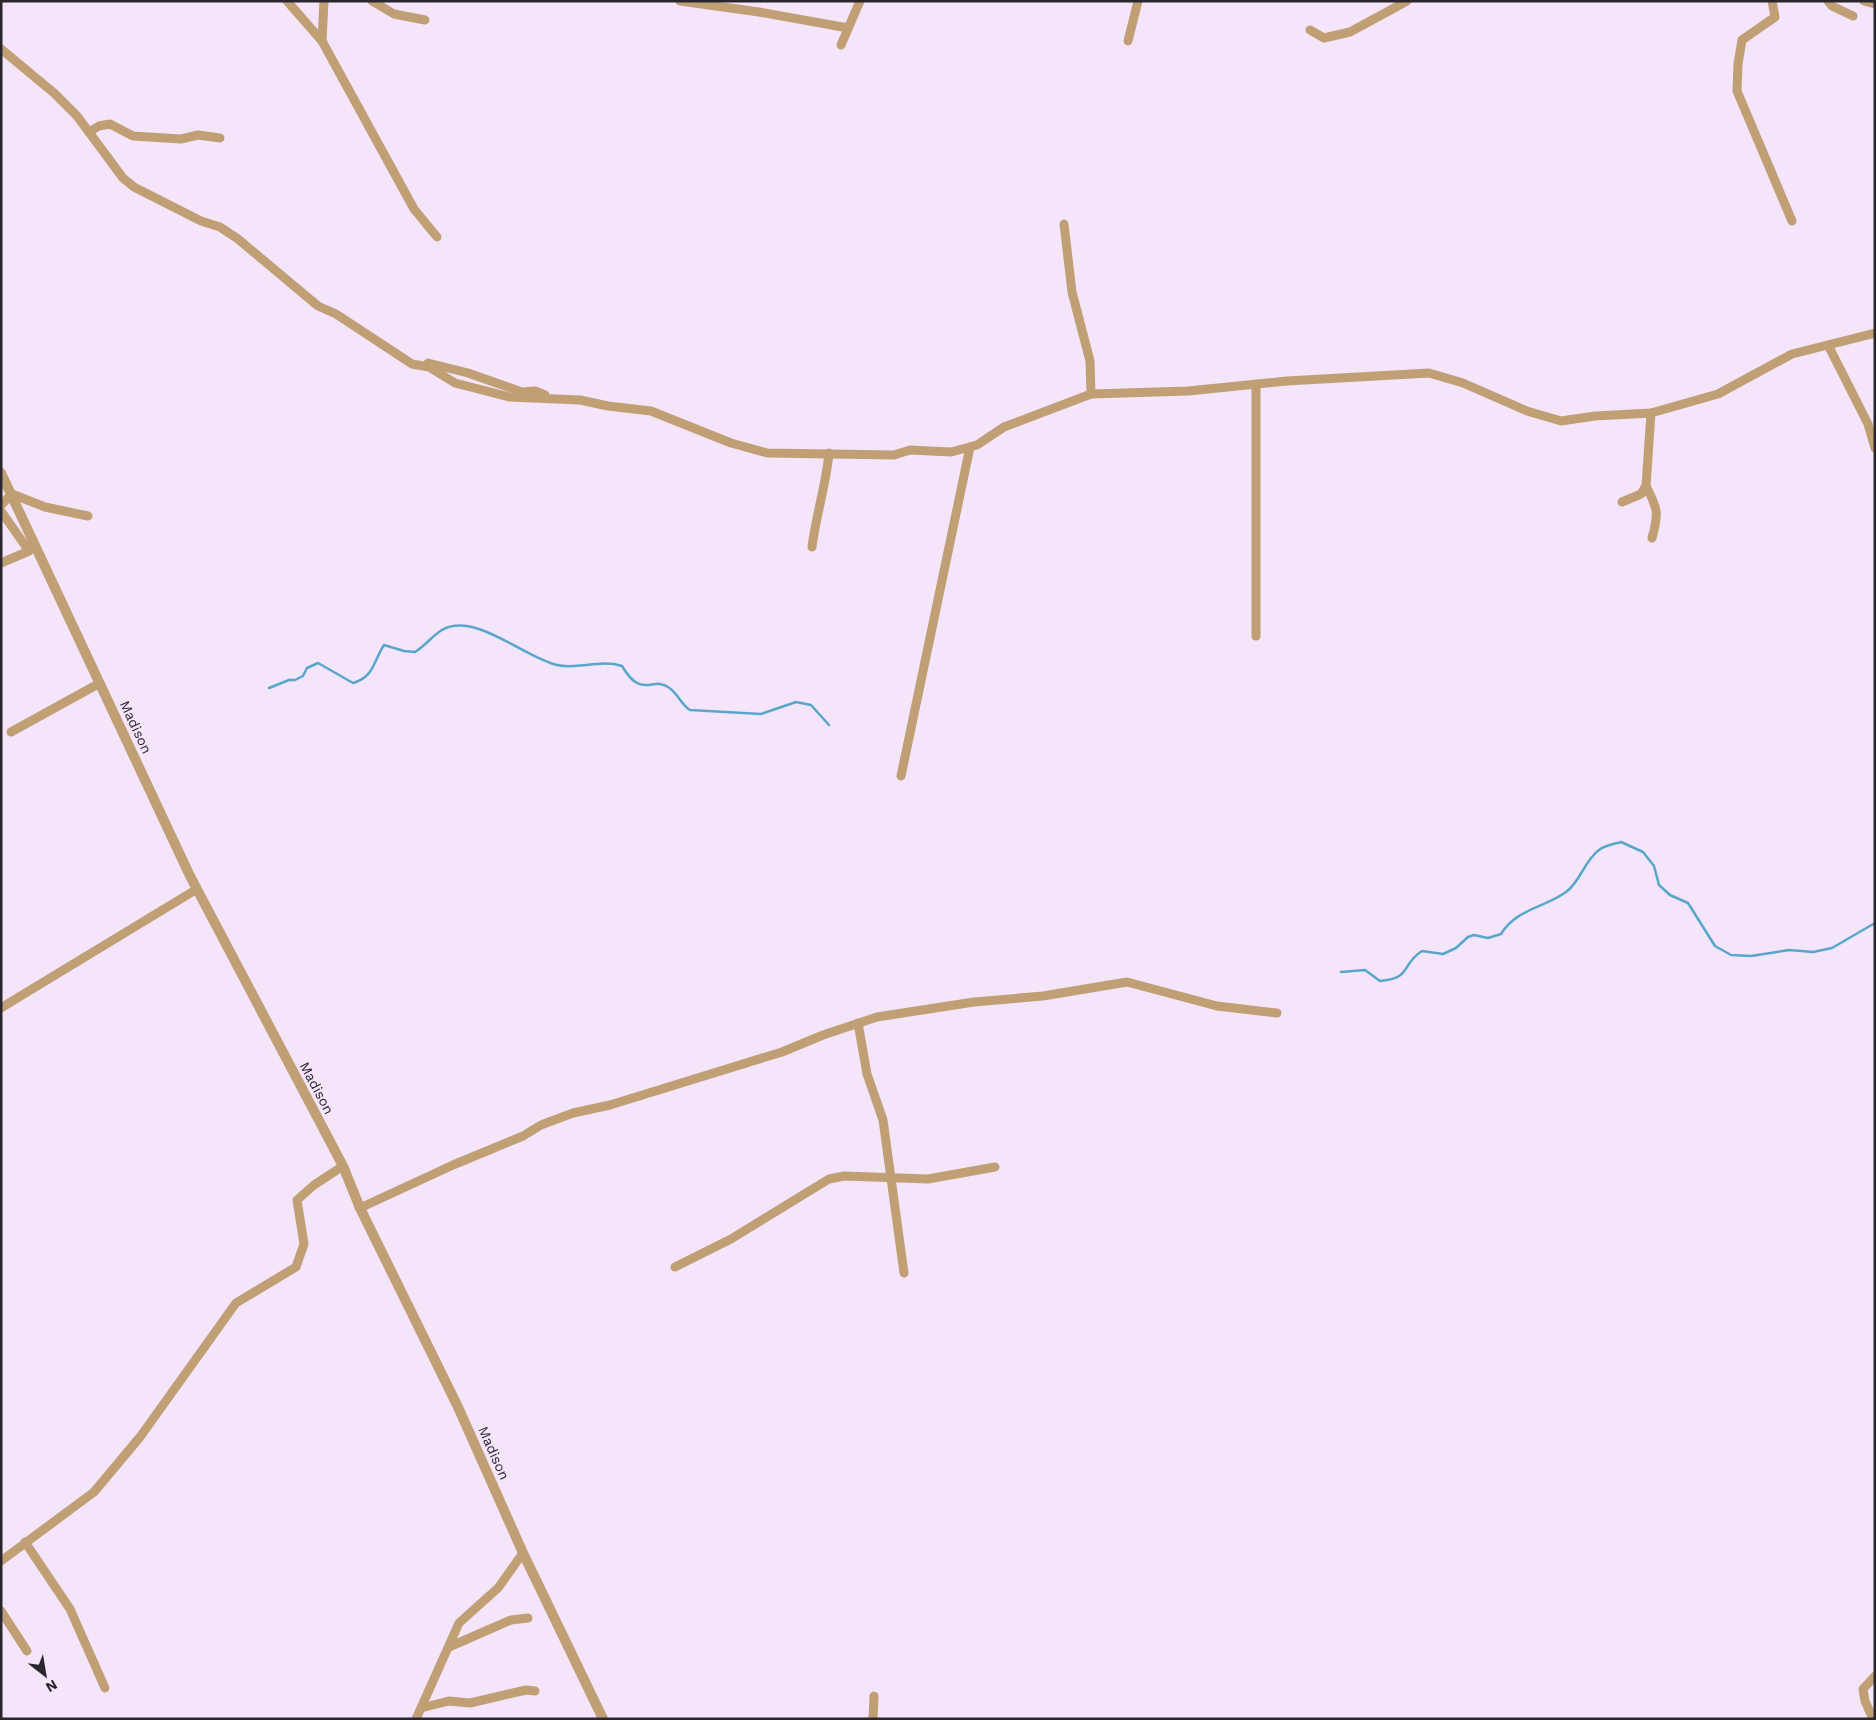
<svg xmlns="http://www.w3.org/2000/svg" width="1876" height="1720" viewBox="0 0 1876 1720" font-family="'Work Sans',sans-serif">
  <rect width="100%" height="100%" fill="#f4e5fa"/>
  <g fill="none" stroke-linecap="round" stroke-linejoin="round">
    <g stroke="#58a7cb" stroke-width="2.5">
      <path d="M269,688L289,680H295L303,676L307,668L318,663L353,683C374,677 373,662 384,645L404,651L415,652C425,646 432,636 442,630C474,611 525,658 557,665C576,670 601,659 622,666C642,700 652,676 668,687C678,693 681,705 690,710L761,714L796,702L811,705L829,725"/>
      <path d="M1341,972L1365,970L1380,981C1413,978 1400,965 1422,951L1443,954L1456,948L1468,937L1474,935L1488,938L1501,934C1516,909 1544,908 1566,892C1581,881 1584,861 1599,850C1605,845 1615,844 1621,842L1643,852L1654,866L1659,885L1670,895L1688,903L1715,946L1731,955L1751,956L1789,950L1813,952L1832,948L1875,923"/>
    </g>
    <g stroke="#c19f75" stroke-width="9">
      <path d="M287,1L322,41"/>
      <path d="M324,1L322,41L414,209L437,237"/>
      <path d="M372,1L394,14L425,20"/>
      <path d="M680,1L759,12L848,28"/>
      <path d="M1772,1L1775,17L1742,40L1738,64L1737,91L1792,221"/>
      <path d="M1828,1L1832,6L1853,16"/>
      <path d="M1864,1L1875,4"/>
      <path d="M1310,30L1324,38L1350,32L1407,1"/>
      <path d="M1128,41L1138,1"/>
      <path d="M841,45L860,1"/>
      <path d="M1,49L54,93L77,116L123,178L134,187L201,221L220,227L238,239L318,306L336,314L412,364L429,367L455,383L509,397L580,400L608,406L651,411L731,443L767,453L894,455L910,450L951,452L977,445L1004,427L1091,394L1188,391L1287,381L1429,373L1463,383L1527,411L1561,421L1595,416L1651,413L1718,394L1792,354L1875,333"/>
      <path d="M89,132L99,126L110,124L133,136L181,139L198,135L220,138"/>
      <path d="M1064,224L1072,292L1090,361L1091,394"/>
      <path d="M1828,345L1868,424L1875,448"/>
      <path d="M428,363L468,373L522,392L535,391L545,395"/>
      <path d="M1646,486C1658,509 1659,513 1652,538"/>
      <path d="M1622,502L1641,494L1646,486L1651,413"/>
      <path d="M1,505L12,494L45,507L88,516"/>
      <path d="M1,511L29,551L1,563"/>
      <path d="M812,547C816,515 826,485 829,453"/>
      <path d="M1256,636V384"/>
      <path d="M11,732L100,683"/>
      <path d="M901,776L970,447"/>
      <path d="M1,1008L197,889"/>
      <path d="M858,1023L867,1074L883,1120L904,1273"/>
      <path d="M360,1208L453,1165L523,1136L541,1125L573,1113L610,1105L782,1052L823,1035L877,1017L974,1002L1043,996L1127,982L1217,1006L1277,1013"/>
      <path d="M675,1267L731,1239L829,1179L844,1176L928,1179L995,1167"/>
      <path d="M25,1542L70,1609L105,1688"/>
      <path d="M1,1561L94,1492L140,1437L236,1303L296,1267L304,1244L297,1200L314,1185L343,1166"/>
      <path d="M1,1611L27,1651"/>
      <path d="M449,1647L511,1620L528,1618"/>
      <path d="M421,1708L449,1701L470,1703L526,1690L535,1691"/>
      <path d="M416,1719L459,1623L498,1588L523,1553"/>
      <path d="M873,1719L874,1696"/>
      <path d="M1873,1719L1865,1701L1863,1689L1875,1676"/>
    </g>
    <path stroke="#c19f75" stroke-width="10" d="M1,473L190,876L343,1166L360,1208L458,1407L523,1553L603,1719"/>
  </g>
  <g text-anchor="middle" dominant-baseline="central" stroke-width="4" stroke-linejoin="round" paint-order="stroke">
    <g font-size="14" fill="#2b262e" stroke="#f4e5fa">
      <text transform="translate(136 727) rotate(65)">Madison</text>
      <text transform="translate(317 1088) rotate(62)">Madison</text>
      <text transform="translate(494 1453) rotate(66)">Madison</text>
    </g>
  </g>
  <rect width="1876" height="1720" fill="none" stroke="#2b262e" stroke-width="5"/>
  <g transform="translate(45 1675) rotate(149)" stroke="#f4e5fa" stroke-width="4" paint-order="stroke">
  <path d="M0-4L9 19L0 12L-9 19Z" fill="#2b262e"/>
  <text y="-8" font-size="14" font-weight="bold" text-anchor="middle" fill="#2b262e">N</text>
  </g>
</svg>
